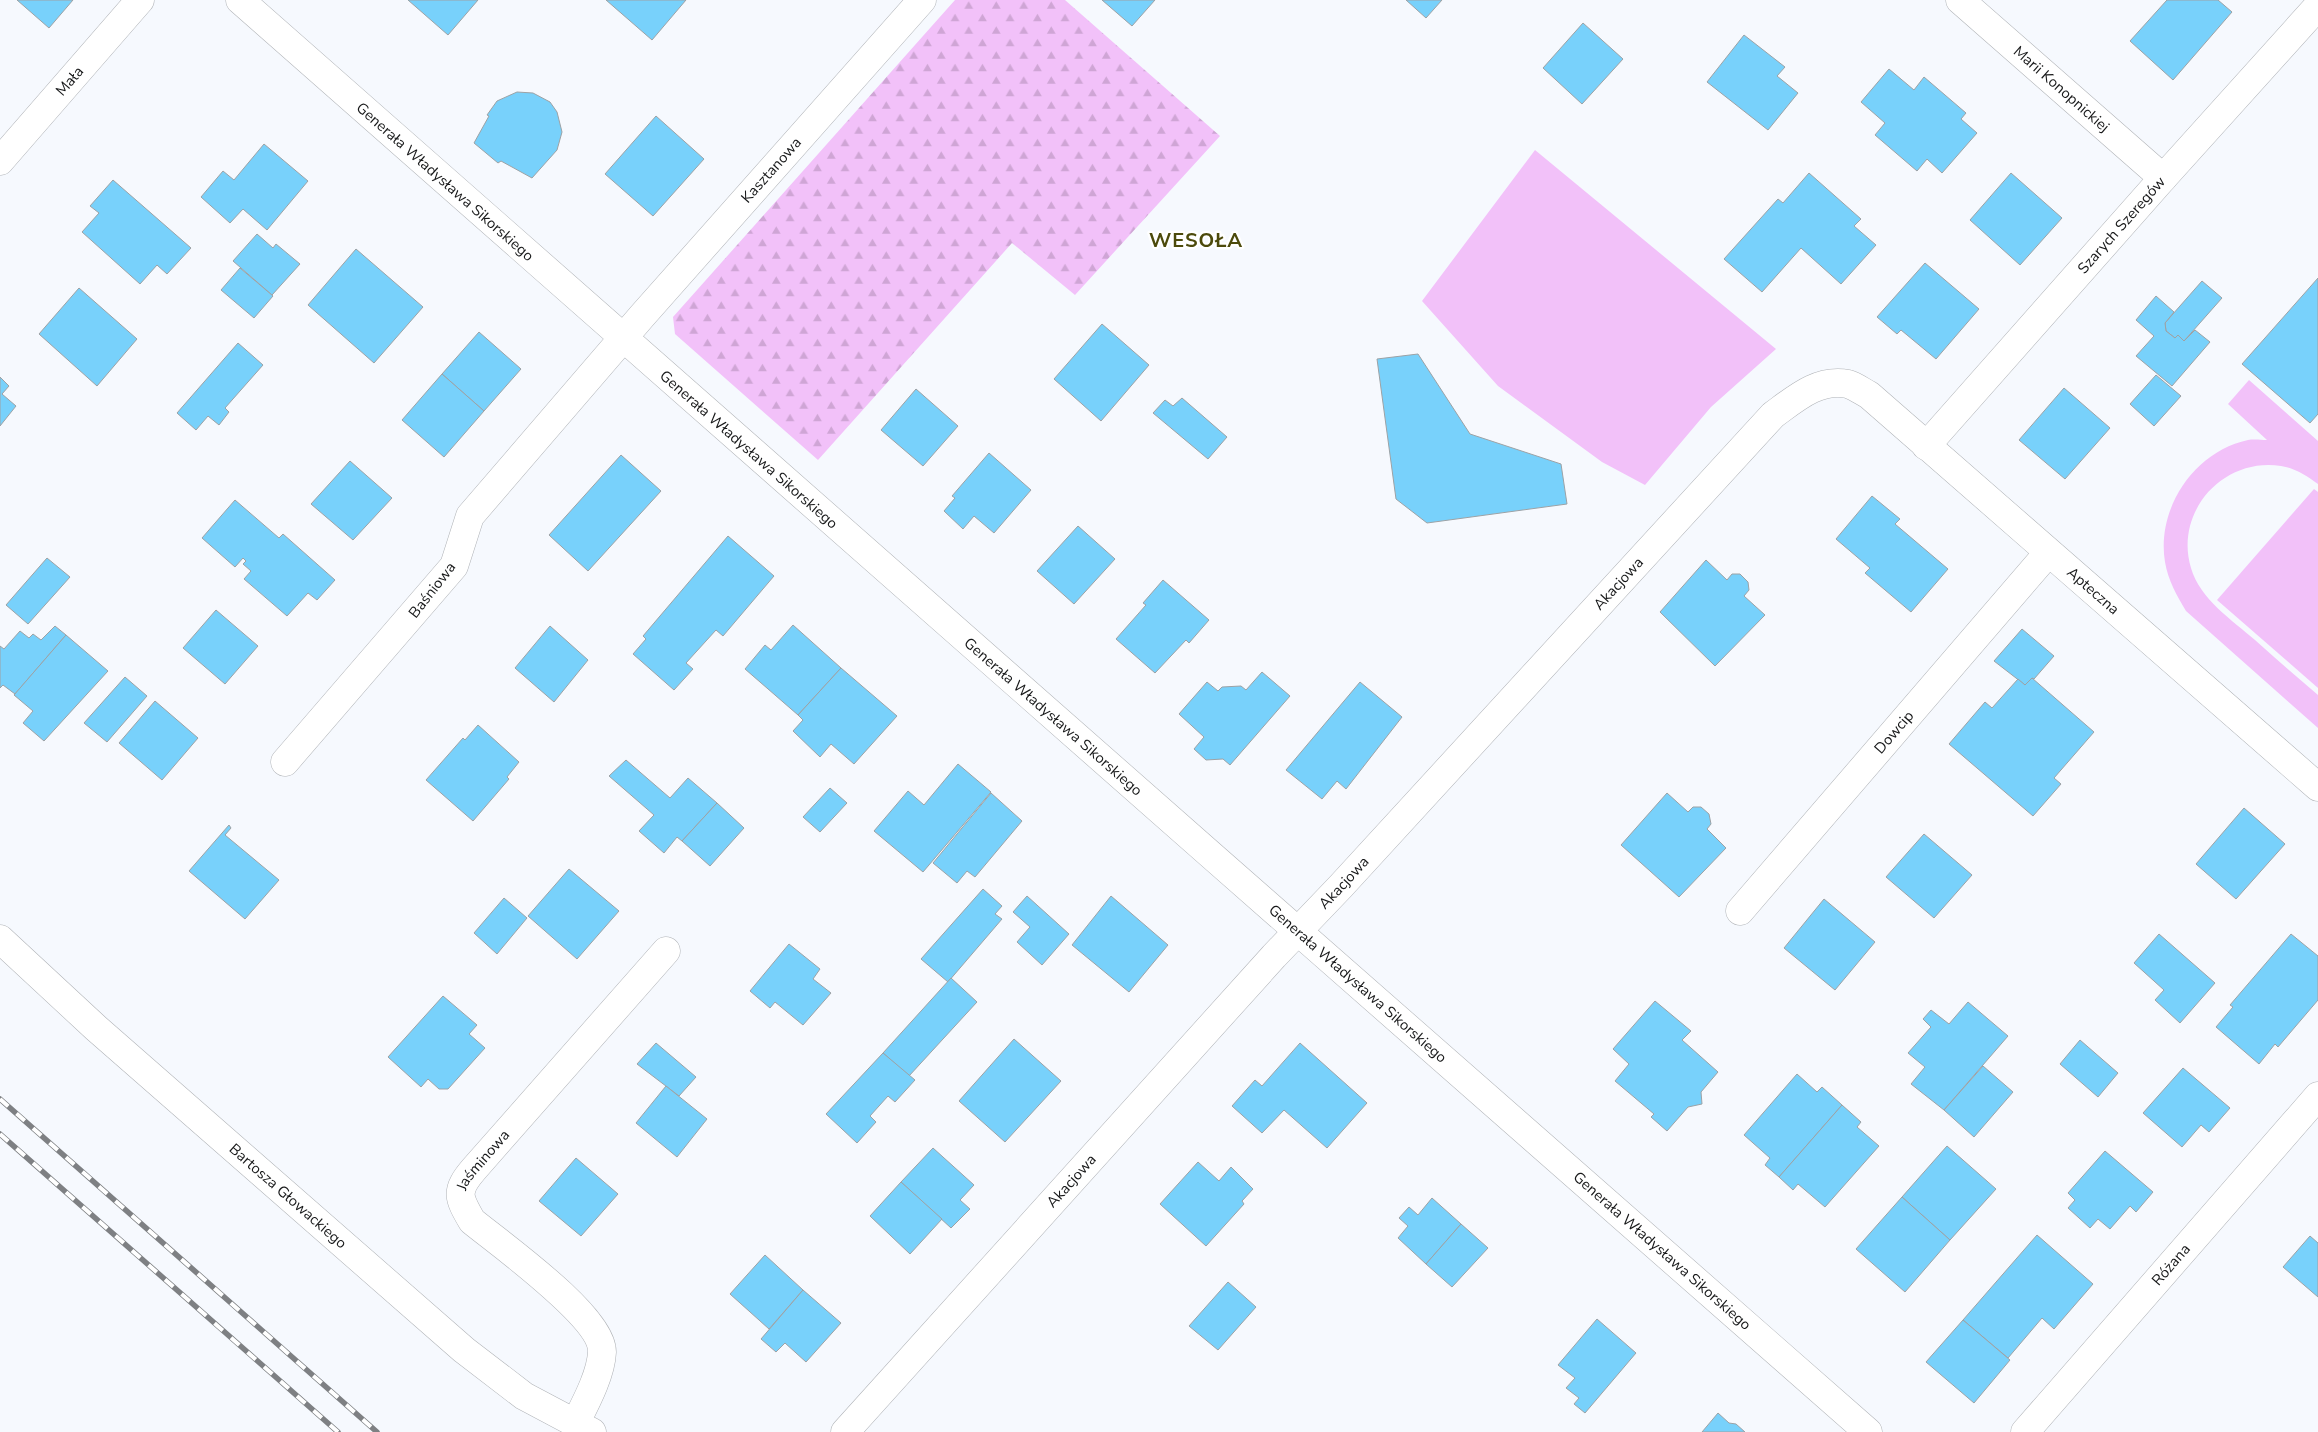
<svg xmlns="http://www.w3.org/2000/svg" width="2318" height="1432" viewBox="0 0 2318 1432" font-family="'Nunito Sans',sans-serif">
  <defs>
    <pattern id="forest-firs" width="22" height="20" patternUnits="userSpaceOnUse" patternTransform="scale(1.25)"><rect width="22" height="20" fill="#f2c1f9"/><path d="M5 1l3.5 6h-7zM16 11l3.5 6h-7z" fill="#cfa5d5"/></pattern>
  </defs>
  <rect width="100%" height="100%" fill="#f6f9fe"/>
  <path fill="url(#forest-firs)" d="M955,0H1065L1220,136L1075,295L1012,243L818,460L675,334L673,317Z"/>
  <g fill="#f2c1f9">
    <path d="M1535,150L1776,349L1711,407L1645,485L1602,462L1498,386L1422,301Z"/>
    <path d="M2249,380L2318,441V484C2307,476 2295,468 2281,466C2223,457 2174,512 2191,568C2200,599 2232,620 2255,640C2276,659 2297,677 2318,695V728L2186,611C2177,596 2168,580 2165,562C2156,508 2195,451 2248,440C2254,439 2261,440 2267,440L2228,404Z"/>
    <path d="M2314,489L2318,492V688L2217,600Z"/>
  </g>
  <g fill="#78d1fb" stroke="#9da2a5">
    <path d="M17,0H73L49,28Z"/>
    <path d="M408,0H478L448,35Z"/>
    <path d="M606,0H686L652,40Z"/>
    <path d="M1102,0H1155L1132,26Z"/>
    <path d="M1406,0H1442L1426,18Z"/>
    <path d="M2167,0H2218L2232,12L2173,80L2130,41Z"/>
    <path d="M1583,23L1623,59L1582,104L1543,68Z"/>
    <path d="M1744,35L1785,67L1777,76L1798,93L1768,130L1707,82Z"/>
    <path d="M1889,69L1914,90L1924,77L1966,113L1961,119L1977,133L1942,173L1927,159L1917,171L1875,135L1885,123L1861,102Z"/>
    <path d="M517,92L533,93L550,102L557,112L562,132L557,150L532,178L501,161L498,163L474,143L489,116L487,115L497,101Z"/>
    <path d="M656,116L704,159L653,216L605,174Z"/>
    <path d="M264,144L308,181L267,230L243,209L230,223L201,197L223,171L234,180Z"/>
    <path d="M1809,173L1861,219L1854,226L1876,245L1841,284L1801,248L1762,292L1724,259L1778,199L1783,203Z"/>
    <path d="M2011,173L2062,218L2020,265L1970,220Z"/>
    <path d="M113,180L191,248L167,274L157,265L140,284L82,232L99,213L90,206Z"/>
    <path d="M257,234L273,248L276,244L300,264L272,295L233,261Z"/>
    <path d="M356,249L423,307L374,363L308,305Z"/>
    <path d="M1925,263L1979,309L1936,359L1901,330L1897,334L1877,317Z"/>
    <path d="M240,268L273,296L254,318L221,290Z"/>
    <path d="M2318,278V414L2310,423L2242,364Z"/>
    <path d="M2202,281L2222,298L2184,341L2178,335L2175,338L2166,331L2165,323Z"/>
    <path d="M79,288L137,339L97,386L39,334Z"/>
    <path d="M2156,296L2174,312L2165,323L2166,331L2175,338L2178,335L2184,341L2195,330L2210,342L2172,386L2136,356L2154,336L2136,320Z"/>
    <path d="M1102,324L1149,365L1101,421L1054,379Z"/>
    <path d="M479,332L521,369L484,411L442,374Z"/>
    <path d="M238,343L263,365L225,408L229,412L219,425L208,416L196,430L177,413Z"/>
    <path d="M1418,354L1470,434L1561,464L1567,504L1427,523L1396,499L1377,359Z"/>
    <path d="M442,374L484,411L444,457L402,420Z"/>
    <path d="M2156,375L2181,396L2154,426L2130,404Z"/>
    <path d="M0,377L9,386L2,394L16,406L0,426Z"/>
    <path d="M2064,388L2110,428L2065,479L2019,440Z"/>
    <path d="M916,389L958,426L923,466L881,430Z"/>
    <path d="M1182,398L1227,437L1208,459L1153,413L1165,400L1173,406Z"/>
    <path d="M989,453L1031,490L994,533L974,516L963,529L944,511L955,498L952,496Z"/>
    <path d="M621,455L661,491L588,571L549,535Z"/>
    <path d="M350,461L392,498L353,540L311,504Z"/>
    <path d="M1872,496L1900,519L1895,524L1948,569L1911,612L1865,573L1870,568L1836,539Z"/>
    <path d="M235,500L279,538L283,534L335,580L317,600L308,593L287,616L244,579L251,571L243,564L246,561L243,558L235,567L202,538Z"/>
    <path d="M1078,526L1115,559L1074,604L1037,571Z"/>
    <path d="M728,536L774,576L723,636L716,630L686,663L693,669L674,690L633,654L646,639L643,636Z"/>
    <path d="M47,558L70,577L28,624L6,605Z"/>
    <path d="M1706,560L1727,580L1732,574H1740L1748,582L1749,590L1744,596L1765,615L1715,666L1660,612Z"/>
    <path d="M1163,580L1209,620L1189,643L1186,640L1155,673L1116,639L1146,605L1143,603Z"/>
    <path d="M216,610L258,646L225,684L183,648Z"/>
    <path d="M793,625L841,668L798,715L745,669L765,645L771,650Z"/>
    <path d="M55,626L66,635L15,694L3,685L0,688V646L4,649L20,631L29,638L33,634L41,640Z"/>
    <path d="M550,626L588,660L554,702L515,668Z"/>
    <path d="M2022,629L2054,656L2034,679L2032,678L2025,685L1994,661Z"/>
    <path d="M66,635L108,671L44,741L23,723L33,711L14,695Z"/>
    <path d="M841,668L897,716L854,764L831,744L820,757L793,731L803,720L798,715Z"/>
    <path d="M1262,672L1290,696L1230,765L1223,759L1206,760L1194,749L1204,737L1179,714L1207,682L1218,691L1222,687L1241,686L1246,690Z"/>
    <path d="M125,677L147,696L107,742L84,723Z"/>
    <path d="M2032,678L2094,732L2054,778L2061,784L2033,816L1949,744L1985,702L1992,708L2018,679L2025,685Z"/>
    <path d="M1360,682L1402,717L1346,789L1337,781L1322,799L1286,770Z"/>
    <path d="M155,701L198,738L162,780L119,743Z"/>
    <path d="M478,725L519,762L507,777L509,779L473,821L426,780L463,738L465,740Z"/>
    <path d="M626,760L670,798L688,778L717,803L682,841L677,837L664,853L639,831L654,815L609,776Z"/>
    <path d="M958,764L991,792L923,872L874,831L908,791L924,805Z"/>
    <path d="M830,788L847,803L820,832L803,817Z"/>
    <path d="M991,793L1022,821L975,877L967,871L957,883L933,863Z"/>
    <path d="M1667,793L1688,812L1693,807H1701L1709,814L1711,824L1707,829L1726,848L1679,897L1621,845Z"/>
    <path d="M717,803L744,828L710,866L682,841Z"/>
    <path d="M2244,808L2285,844L2236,899L2196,864Z"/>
    <path d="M229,825L231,828L225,835L279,880L245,919L189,871Z"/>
    <path d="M1924,834L1972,875L1934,918L1886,877Z"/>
    <path d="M569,869L619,911L577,959L528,916Z"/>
    <path d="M983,889L1002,906L995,914L1002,919L948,982L921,959Z"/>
    <path d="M1027,896L1069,934L1042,965L1017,942L1030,927L1013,912Z"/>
    <path d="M1111,896L1168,945L1129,992L1072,945Z"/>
    <path d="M504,898L527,918L497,954L474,933Z"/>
    <path d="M1824,899L1875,942L1835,990L1784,948Z"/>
    <path d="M2159,934L2215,983L2180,1023L2155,1000L2164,990L2134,963Z"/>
    <path d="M2291,934L2318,956V1000L2278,1047L2275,1044L2259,1064L2216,1027L2233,1007L2230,1005Z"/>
    <path d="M789,944L820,969L813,979L831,993L803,1025L775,1002L770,1008L750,991Z"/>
    <path d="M951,978L977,1002L909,1076L883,1053Z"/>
    <path d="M443,996L477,1025L469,1034L485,1048L448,1089H439L428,1079L421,1087L388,1057Z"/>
    <path d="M1655,1001L1691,1031L1682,1040L1718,1072L1701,1092L1702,1104L1688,1107L1667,1131L1651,1117L1654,1114L1615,1081L1629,1064L1613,1049Z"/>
    <path d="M1968,1002L2008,1036L1944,1110L1911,1084L1925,1067L1908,1053L1931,1027L1923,1019L1931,1010L1949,1024Z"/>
    <path d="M1014,1039L1061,1081L1005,1142L959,1101Z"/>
    <path d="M2080,1040L2118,1073L2098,1097L2060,1064Z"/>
    <path d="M656,1043L696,1077L679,1096L637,1064Z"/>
    <path d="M1300,1043L1367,1103L1327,1148L1284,1110L1262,1133L1232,1106L1255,1080L1262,1086Z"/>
    <path d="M883,1053L915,1080L895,1102L888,1096L870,1116L876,1122L857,1143L826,1114Z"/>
    <path d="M1983,1066L2013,1092L1974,1137L1944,1110Z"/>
    <path d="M2183,1068L2230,1108L2209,1132L2201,1125L2182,1147L2143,1113Z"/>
    <path d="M1797,1074L1817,1092L1822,1087L1842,1105L1779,1177L1765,1165L1770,1158L1744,1135Z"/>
    <path d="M666,1086L707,1119L677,1157L636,1123Z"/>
    <path d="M1842,1105L1861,1122L1857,1127L1879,1146L1825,1207L1798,1184L1793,1190L1779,1177Z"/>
    <path d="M1947,1146L1996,1189L1950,1240L1902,1197Z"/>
    <path d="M933,1148L974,1185L960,1200L970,1209L951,1228L901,1182Z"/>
    <path d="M2105,1151L2153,1192L2136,1212L2130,1206L2110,1229L2098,1219L2090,1228L2068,1208L2075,1200L2068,1193Z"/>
    <path d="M576,1158L618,1194L581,1236L539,1201Z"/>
    <path d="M1198,1162L1219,1181L1231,1167L1253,1189L1242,1201L1244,1204L1206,1246L1160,1204Z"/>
    <path d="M901,1182L942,1219L910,1254L870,1216Z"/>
    <path d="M1902,1197L1950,1240L1905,1292L1856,1249Z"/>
    <path d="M1432,1198L1461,1224L1426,1264L1398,1238L1408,1226L1399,1218L1409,1207L1418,1215Z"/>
    <path d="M1461,1224L1488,1248L1452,1287L1426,1264Z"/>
    <path d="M2037,1235L2093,1284L2054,1329L2042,1318L2008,1358L1963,1320Z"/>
    <path d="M2310,1236L2318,1243V1297L2283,1267Z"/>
    <path d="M765,1255L803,1290L769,1329L730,1294Z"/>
    <path d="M1228,1282L1256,1307L1218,1350L1189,1326Z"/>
    <path d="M803,1290L841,1323L806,1362L785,1343L776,1352L761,1339Z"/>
    <path d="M1597,1319L1636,1353L1585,1413L1574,1404L1579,1398L1566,1388L1575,1378L1558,1365Z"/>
    <path d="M1963,1320L2010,1360L1974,1403L1926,1362Z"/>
    <path d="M1718,1413L1729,1423L1736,1424L1745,1432H1702Z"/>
  </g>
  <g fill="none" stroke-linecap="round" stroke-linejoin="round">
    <defs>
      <g id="street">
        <path id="s1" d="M240,0C780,480 1326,954 1868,1432"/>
        <path id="s2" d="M1960,0L2163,178"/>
        <path id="s3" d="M0,161L140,0"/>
        <path id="s4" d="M1926,446L2163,178L2318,6"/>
        <path id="s5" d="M285,762L454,566L470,516L642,316L922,0"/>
        <path id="s6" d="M1740,911L2048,553"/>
        <path id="s7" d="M0,939L96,1028L464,1350L524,1396L592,1432"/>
        <path id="s8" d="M575,1424C585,1404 601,1375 602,1352C603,1317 500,1244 472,1221C458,1197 455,1191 474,1169L666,951"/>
        <path id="s9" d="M845,1432L1274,956L1341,886L1773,415C1795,399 1818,378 1848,384C1855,386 1863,392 1869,395L2318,787"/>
        <path id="s10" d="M2025,1432L2318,1096"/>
      </g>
    </defs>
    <use href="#street" stroke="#b0b3b7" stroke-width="29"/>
    <use href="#street" stroke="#fff" stroke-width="28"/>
    <defs>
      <g id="rail">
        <path d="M0,1099L377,1432"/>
        <path d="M0,1134L338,1432"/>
      </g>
    </defs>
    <use href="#rail" stroke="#7e8083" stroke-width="5.5"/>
    <use href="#rail" stroke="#fff" stroke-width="4" stroke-dasharray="11" stroke-linecap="butt"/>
  </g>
  <g text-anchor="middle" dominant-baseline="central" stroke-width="4.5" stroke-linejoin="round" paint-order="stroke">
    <g font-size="15" fill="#171819" stroke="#fff">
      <text stroke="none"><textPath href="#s3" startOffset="106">Mała</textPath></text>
      <text stroke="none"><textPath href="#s2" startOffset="135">Marii Konopnickiej</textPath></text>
      <text stroke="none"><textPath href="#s5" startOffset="770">Kasztanowa</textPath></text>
      <text stroke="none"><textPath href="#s1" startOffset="274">Generała Władysława Sikorskiego</textPath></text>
      <text stroke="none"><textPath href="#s4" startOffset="295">Szarych Szeregów</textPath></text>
      <text stroke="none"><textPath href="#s1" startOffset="679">Generała Władysława Sikorskiego</textPath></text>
      <text stroke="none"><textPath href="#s9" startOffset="1148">Akacjowa</textPath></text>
      <text transform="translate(432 590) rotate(-52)">Baśniowa</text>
      <text stroke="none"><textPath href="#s9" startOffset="1782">Apteczna</textPath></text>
      <text stroke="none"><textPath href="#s1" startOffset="1084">Generała Władysława Sikorskiego</textPath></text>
      <text stroke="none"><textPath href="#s6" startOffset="236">Dowcip</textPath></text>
      <text stroke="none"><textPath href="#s9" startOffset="742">Akacjowa</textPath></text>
      <text stroke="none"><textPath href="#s1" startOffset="1489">Generała Władysława Sikorskiego</textPath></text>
      <text stroke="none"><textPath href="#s8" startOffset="336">Jaśminowa</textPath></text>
      <text stroke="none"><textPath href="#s9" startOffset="338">Akacjowa</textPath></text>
      <text stroke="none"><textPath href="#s7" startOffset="386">Bartosza Głowackiego</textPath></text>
      <text stroke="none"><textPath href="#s1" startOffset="1894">Generała Władysława Sikorskiego</textPath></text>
      <text stroke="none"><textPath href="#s10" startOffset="222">Różana</textPath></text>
    </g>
    <g font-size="20" font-weight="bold" letter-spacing="1" fill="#4c4a0b" stroke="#fff">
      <text x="1196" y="240">WESOŁA</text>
    </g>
  </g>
</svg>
